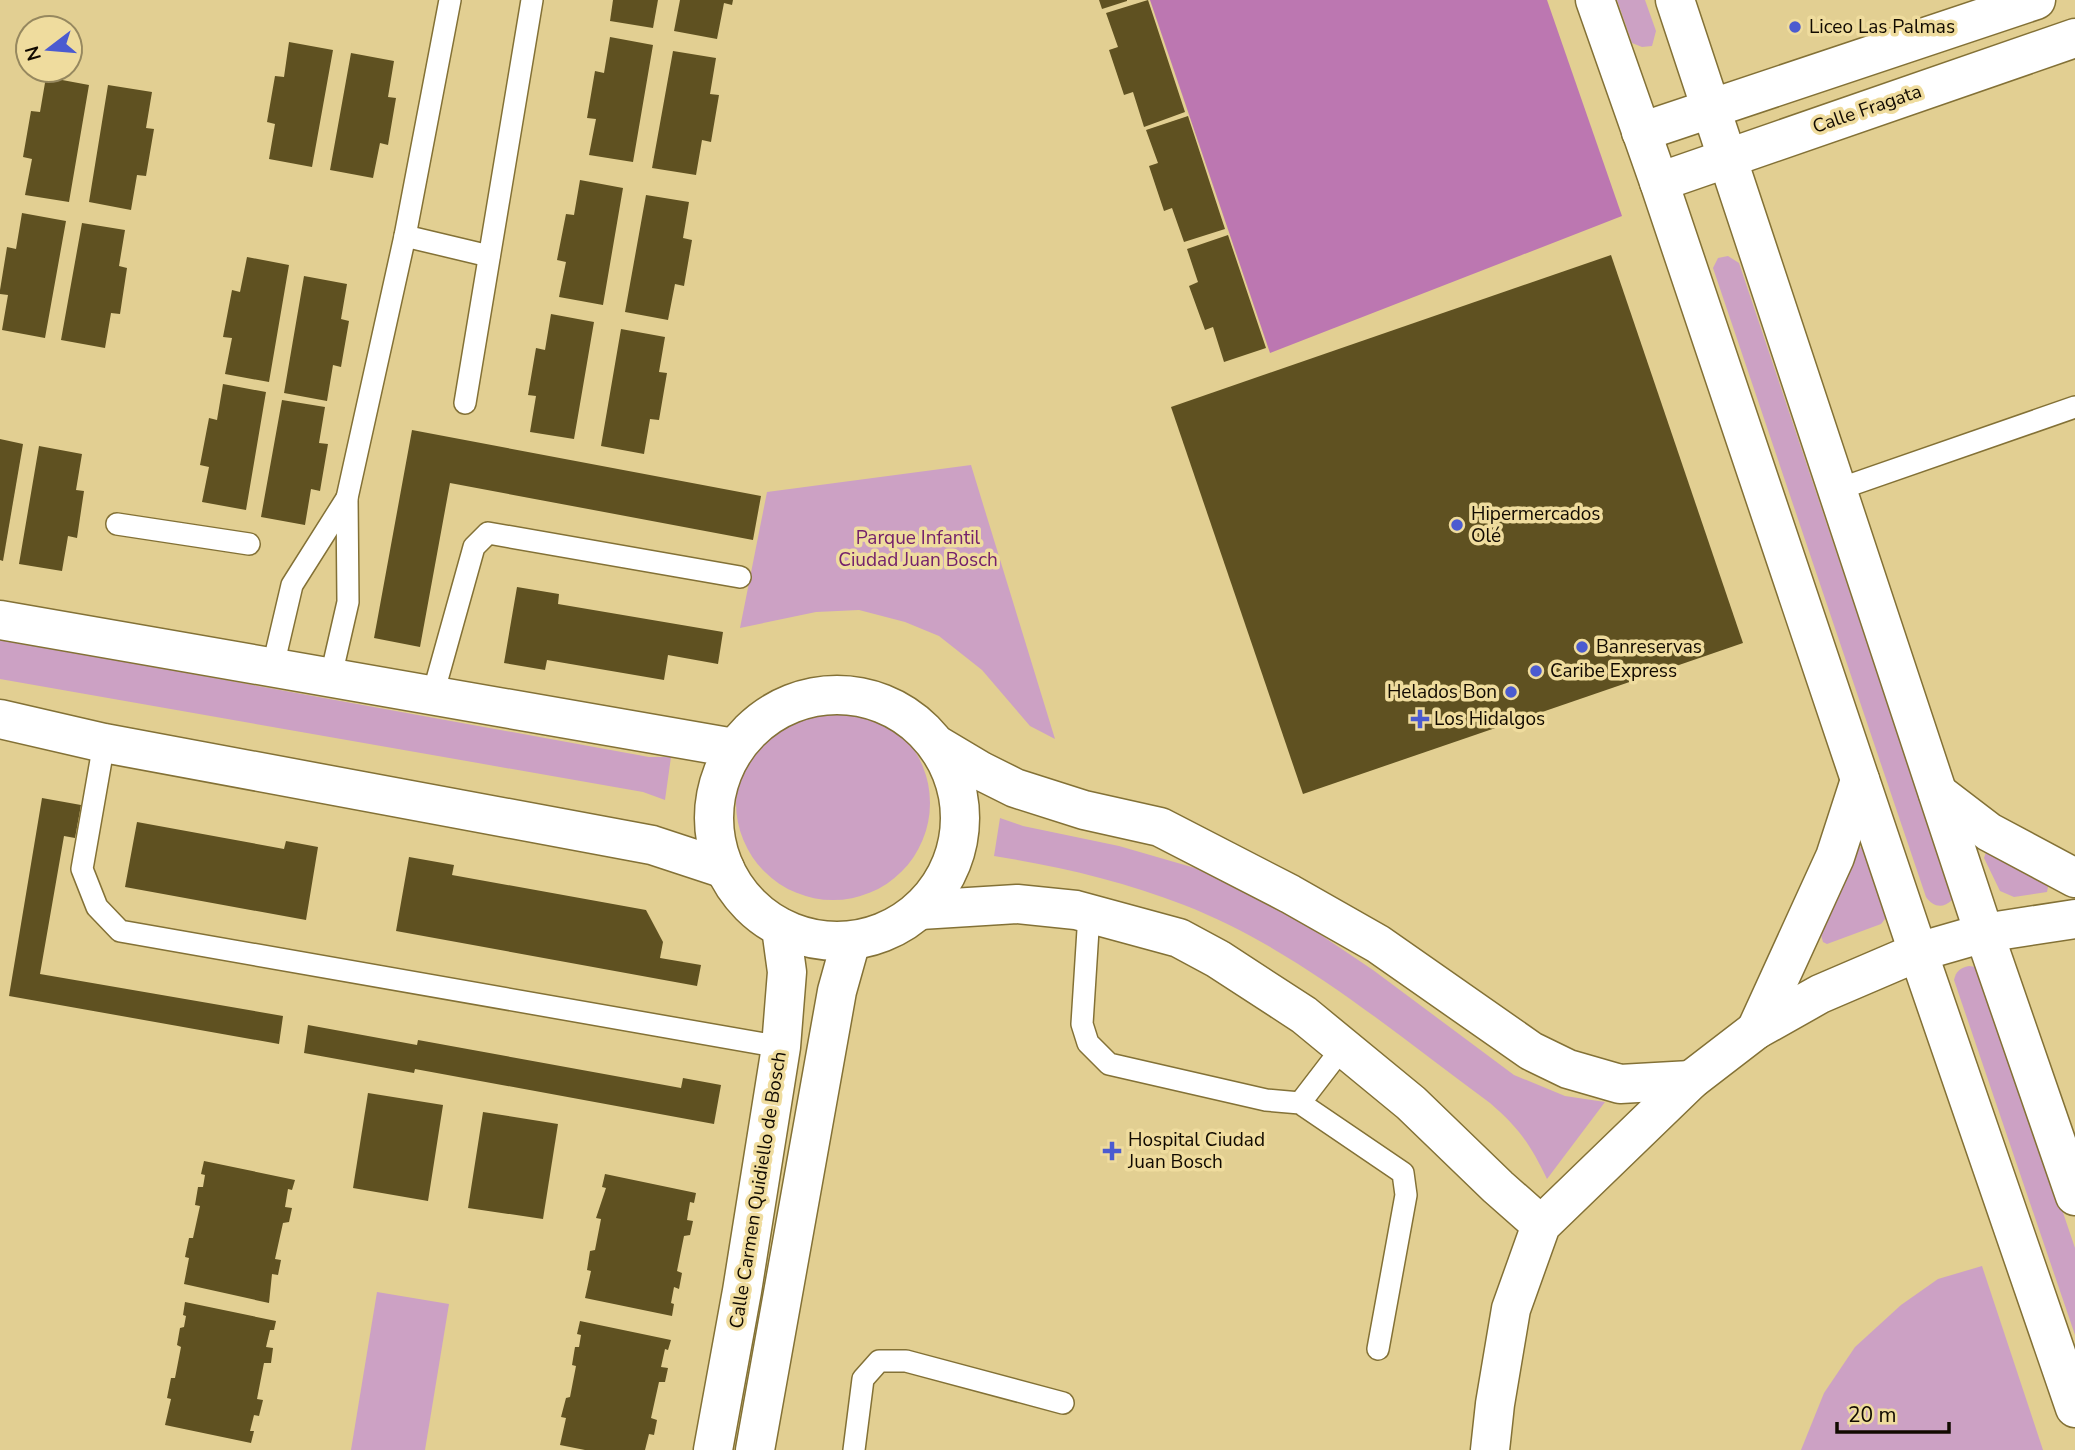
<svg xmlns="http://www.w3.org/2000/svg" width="2075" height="1450" viewBox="0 0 2075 1450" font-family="'Nunito Sans',sans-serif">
  <rect width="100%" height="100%" fill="#e2cf92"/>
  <g fill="#cca1c4">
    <path d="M1617,0H1645L1656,31L1652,46L1642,47L1632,43Z"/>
    <path d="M1728,256L1739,263L1951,893L1952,900C1943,909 1933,907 1926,897L1713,268L1718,258Z"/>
    <path d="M971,465L1055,739L1030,726L982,670L939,636L905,622L859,610L816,612L740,628L767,492Z"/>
    <path d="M0,639L649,757H671L665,800L643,792L0,679Z"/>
    <circle cx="833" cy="803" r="97"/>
    <path d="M1000,818L1023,826L1119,846L1195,868L1257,898L1312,929L1373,970L1514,1075L1565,1096L1605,1102L1547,1179C1530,1144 1519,1128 1490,1103C1393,1032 1297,949 1184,905C1123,881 1058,866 994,856Z"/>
    <path d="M1860,847L1866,851L1886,911L1885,919L1881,924L1827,944L1823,942L1821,935L1852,850Z"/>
    <path d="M1992,851L2025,874L2044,882L2048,887L2047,892L2014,897L2000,891L1984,858L1986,852Z"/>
    <path d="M1969,966L1976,967L1983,976L2075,1248V1335L1954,980C1956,971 1960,968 1969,966Z"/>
    <path d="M1982,1266L2043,1450H1801L1824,1393L1855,1347L1901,1305L1938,1279Z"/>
    <path d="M377,1292L449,1304L425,1450H351Z"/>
  </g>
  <path fill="#bc77b1" d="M1150,0H1547L1622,216L1270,353Z"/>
  <g fill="#5f5121">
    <path d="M613,0H658L653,28L610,21Z"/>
    <path d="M680,0H733L732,5L724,3L717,39L674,31Z"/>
    <path d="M1099,0H1127V1L1102,9Z"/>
    <path d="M1148,0L1185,112L1144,127L1133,92L1124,95L1109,50L1118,47L1106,13Z"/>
    <path d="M610,37L653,45L633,162L589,155L596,119L587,118L595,71L604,73Z"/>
    <path d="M289,42L333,50L312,167L269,159L275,124L267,122L275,76L284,77Z"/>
    <path d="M673,51L716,58L710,94L719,95L711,142L702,140L696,175L652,168Z"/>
    <path d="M351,53L394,61L388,97L396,98L388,145L380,143L373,178L330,170Z"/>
    <path d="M46,77L89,85L69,202L25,195L32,159L23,157L31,111L40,112Z"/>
    <path d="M108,85L152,92L146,128L154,129L146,176L137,175L131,210L89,202Z"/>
    <path d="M1188,116L1225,229L1184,242L1172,208L1164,211L1149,166L1158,163L1146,130Z"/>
    <path d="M580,180L623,188L603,305L559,297L566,262L557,260L566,214L574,215Z"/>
    <path d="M646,195L689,202L683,238L692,240L684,286L675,284L668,320L625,312Z"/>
    <path d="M22,213L66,221L45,338L2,330L8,295L0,294V290L7,247L16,249Z"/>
    <path d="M82,223L125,230L119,266L127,268L120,314L111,313L105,348L61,340Z"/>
    <path d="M1228,235L1266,348L1224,362L1213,327L1205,330L1189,286L1198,282L1187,249Z"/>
    <path d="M1611,255L1743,643L1303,794L1171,407Z"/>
    <path d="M247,257L289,265L269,382L225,374L232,338L223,337L232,290L240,292Z"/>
    <path d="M304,276L347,284L341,319L349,321L341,367L333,365L327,401L284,393Z"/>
    <path d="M551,314L594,322L574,439L530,432L536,396L528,395L536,348L545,350Z"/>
    <path d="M621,329L665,337L659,372L667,373L659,420L650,419L644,454L601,446Z"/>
    <path d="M223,384L266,392L246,510L202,502L209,467L200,465L209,418L217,420Z"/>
    <path d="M282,400L325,407L319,443L328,444L320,491L311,489L305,525L261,517Z"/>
    <path d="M412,430L761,496L753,540L450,483L420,647L374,638Z"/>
    <path d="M0,439L23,444L3,561L0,560Z"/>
    <path d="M39,446L82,454L76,490L84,491L77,538L68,536L62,571L19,564Z"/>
    <path d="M517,587L559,594L558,604L723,632L718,664L668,655L664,680L547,660L545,670L504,663Z"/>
    <path d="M42,798L81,805L75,838L64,836L40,974L283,1016L279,1044L9,996Z"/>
    <path d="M137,822L284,849L286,841L318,847L306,920L125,887Z"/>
    <path d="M409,857L454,865L452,875L646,910L663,942L660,958L701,965L697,986L396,931Z"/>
    <path d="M308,1025L417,1045L418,1040L681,1088L683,1078L721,1085L714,1124L415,1069L414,1073L304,1053Z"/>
    <path d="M368,1093L443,1105L428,1201L353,1188Z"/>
    <path d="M483,1112L558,1124L543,1219L468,1208Z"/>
    <path d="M204,1161L295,1180L292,1190L288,1189L285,1207L292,1208L289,1222L283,1223L275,1259L281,1260L278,1275L272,1274L269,1303L184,1284L189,1258L185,1257L189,1238H193L200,1206L195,1205L198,1187H203L205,1175L201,1174Z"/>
    <path d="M605,1174L696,1193L694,1203L690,1202L687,1220L693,1221L690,1235L684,1236L677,1271L682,1273L679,1289L674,1287L671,1303L674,1304L672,1316L585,1298L591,1271L587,1270L590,1251L595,1250L601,1219L596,1218L606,1188L602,1187Z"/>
    <path d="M185,1302L276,1321L274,1330H270L266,1347L273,1348L271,1363H264L257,1399L263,1400L259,1416L254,1415L250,1431H254L251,1443L165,1425L171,1399L167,1398L171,1378H175L181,1347L177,1345L180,1328L184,1327L186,1316L183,1315Z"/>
    <path d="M580,1321L671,1340L668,1350L665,1349L661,1367L668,1368L665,1382H659L651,1418L657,1420L654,1435L649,1434L645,1450H585L560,1445L566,1418L561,1417L566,1398L570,1397L576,1366L572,1365L575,1347H579L581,1335L577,1334Z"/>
  </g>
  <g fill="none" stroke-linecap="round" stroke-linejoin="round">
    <defs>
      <g id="service">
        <path d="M405,236L489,256"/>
        <path d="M465,403L532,0"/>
        <path d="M1839,489L2075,407"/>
        <path d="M117,524L249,544"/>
        <path d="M273,666L292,585L347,498"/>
        <path d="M331,676L348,602L347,498L405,236L450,0"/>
        <path d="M433,694L474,547L488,533L740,577"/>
        <path d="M104,743L82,869L97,907L120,931L781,1047"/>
        <path d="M1089,914L1082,1024L1088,1043L1109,1064L1266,1100L1300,1103L1403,1173L1406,1195L1378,1349"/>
        <path d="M1300,1103L1343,1047"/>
        <path d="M854,1450L863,1379L879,1361H906L1063,1403"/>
      </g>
      <g id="minor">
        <path d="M1595,0L1659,182L1918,952L2075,1408"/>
        <path d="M1675,0L1984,933L2075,1196"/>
        <path d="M1641,132L2036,0"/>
        <path d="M1659,182L2075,38"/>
        <path d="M0,620L734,748"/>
        <circle cx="837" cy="818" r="123"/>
        <path d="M0,719L104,743L652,845L725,869"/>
        <path d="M939,746L981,771L1015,788L1084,810L1160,827L1290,894L1378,944L1531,1051L1568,1069L1620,1084L1691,1080"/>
        <path d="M1938,793L1989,832L2075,878"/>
        <path d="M920,910L1017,904L1076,910L1179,938L1218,959L1304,1015L1411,1103L1498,1187L1541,1225"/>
        <path d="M1756,1030L1835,857L1860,780"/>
        <path d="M713,1450L742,1291L781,1047L787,972L781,928"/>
        <path d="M755,1450L837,991L851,941"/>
        <path d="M1490,1450L1495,1404L1511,1309L1541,1225L1691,1080L1756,1030L1820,994L1918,952L1984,933L2075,919"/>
      </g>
    </defs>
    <use href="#service" stroke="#837136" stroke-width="24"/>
    <use href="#minor" stroke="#837136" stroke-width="41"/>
    <use href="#service" stroke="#fff" stroke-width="21"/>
    <use href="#minor" stroke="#fff" stroke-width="38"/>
  </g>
  <g fill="#4b5bd0" stroke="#efdc9e" stroke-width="2.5">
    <circle cx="1795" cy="27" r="7"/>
    <circle cx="1457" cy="525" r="7"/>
    <circle cx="1582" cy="647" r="7"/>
    <circle cx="1536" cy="671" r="7"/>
    <circle cx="1511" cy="692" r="7"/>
    <path d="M1416.5 708.5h7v7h7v7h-7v7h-7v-7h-7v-7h7z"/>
    <path d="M1108.5 1140.5h7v7h7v7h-7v7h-7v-7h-7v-7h7z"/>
  </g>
  <g text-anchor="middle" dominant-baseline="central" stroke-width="7" stroke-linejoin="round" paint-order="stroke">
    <g font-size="19" fill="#110a00" stroke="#efdc9e" text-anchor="start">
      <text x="1809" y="27">Liceo Las Palmas</text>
      <text x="1471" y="514">Hipermercados<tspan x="1471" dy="22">Olé</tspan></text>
      <text x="1596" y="647">Banreservas</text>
      <text x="1550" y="671">Caribe Express</text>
      <text x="1497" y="692" text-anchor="end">Helados Bon</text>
      <text x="1434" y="719">Los Hidalgos</text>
      <text x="1128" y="1140">Hospital Ciudad<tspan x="1128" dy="22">Juan Bosch</tspan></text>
    </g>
    <g font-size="19" fill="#110a00" stroke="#efdc9e">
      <text transform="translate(1867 109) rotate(-19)">Calle Fragata</text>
      <text transform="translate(758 1190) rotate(-81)">Calle Carmen Quidiello de Bosch</text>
    </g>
    <g font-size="19" fill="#74216b" stroke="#efdc9e">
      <text x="918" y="538">Parque Infantil<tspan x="918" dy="22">Ciudad Juan Bosch</tspan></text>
    </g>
  </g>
  <g transform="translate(49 49) rotate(254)"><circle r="33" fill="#efdc9e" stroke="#96885f" stroke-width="2"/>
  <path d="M0-5L12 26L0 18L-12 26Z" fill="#4b5bd0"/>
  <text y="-10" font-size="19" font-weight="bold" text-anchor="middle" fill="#110a00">N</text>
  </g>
  <path d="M1837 1422v10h112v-10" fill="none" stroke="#110a00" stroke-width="3.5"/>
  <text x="1848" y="1422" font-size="21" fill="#110a00" stroke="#efdc9e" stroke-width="5" paint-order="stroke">20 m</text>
</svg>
